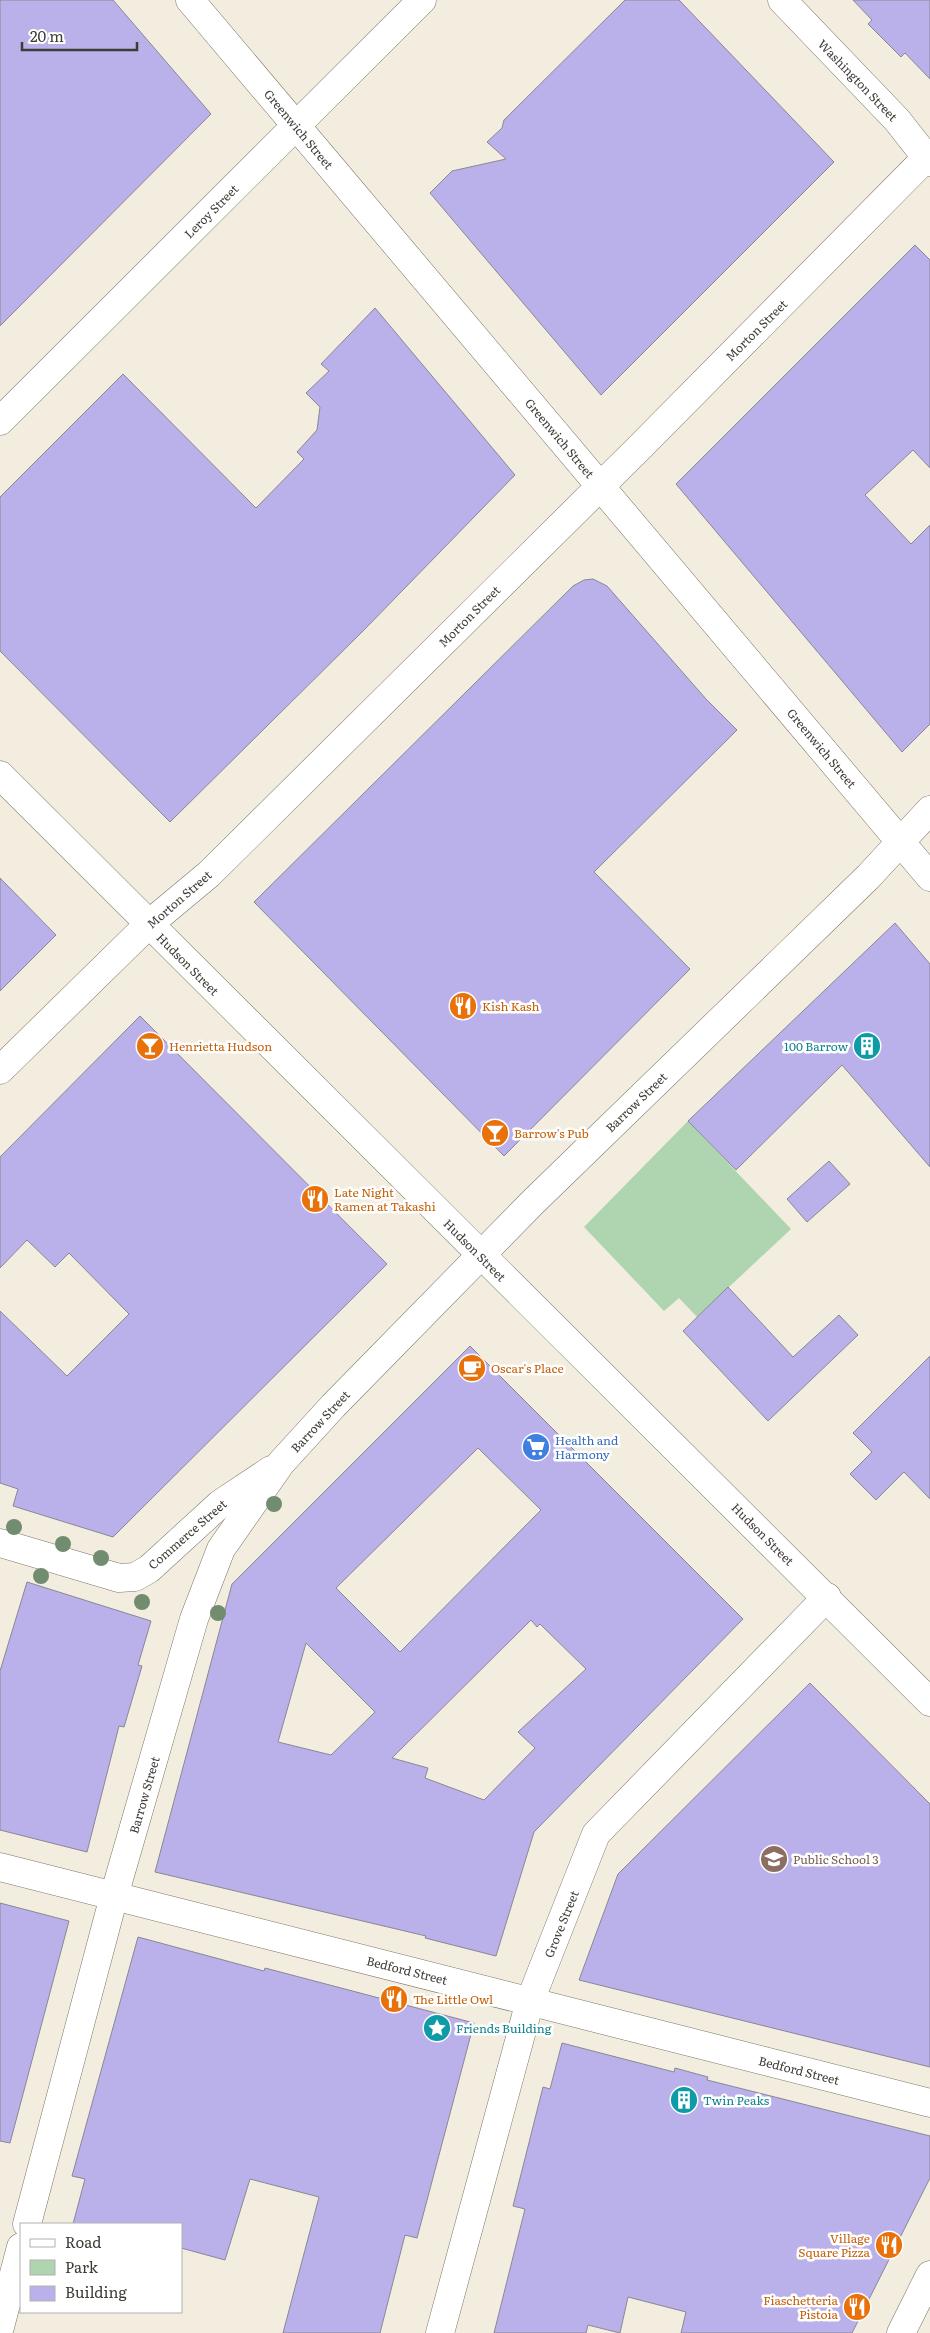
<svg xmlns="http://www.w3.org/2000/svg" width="930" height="2333" viewBox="0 0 930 2333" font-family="Literata,serif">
  <rect width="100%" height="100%" fill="#f3eddf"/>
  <path fill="#aed4b0" d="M688,1121L791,1229L697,1317L679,1298L664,1311L584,1227Z"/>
  <g fill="#bab1ea" stroke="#898795" fill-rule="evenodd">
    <path d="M0,0H113L211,114L0,326Z"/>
    <path d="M625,0H679L834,162L601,395L430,193L452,171L506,159L487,142L502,128L504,120Z"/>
    <path d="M853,0H930V79L905,53L901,57L868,24L872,20Z"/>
    <path d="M915,245L930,260V468L913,450L865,495L911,544L930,525V724L902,752L676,484Z"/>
    <path d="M375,308L515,475L363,631L170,822L0,651V497L123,374L256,508L304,459L297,452L317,430L320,407L306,393L329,371L321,364Z"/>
    <path d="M593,579L607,586L706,699L737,730L594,872L690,969L504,1156L254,902L573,586L584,580Z"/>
    <path d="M0,878L56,935L0,991Z"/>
    <path d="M895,923L930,964V1167L842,1065L736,1170L688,1121Z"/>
    <path d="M140,1016L387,1264L113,1537L13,1506L18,1489L0,1483V1311L67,1376L129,1314L69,1253L55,1267L27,1240L0,1268V1157Z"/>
    <path d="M829,1161L850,1184L807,1222L787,1199Z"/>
    <path d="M728,1287L793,1357L839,1315L858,1335L768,1421L683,1331Z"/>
    <path d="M470,1346L743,1619L534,1832L496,1956L425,1938L426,1936L155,1872L232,1584ZM478,1448L541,1510L400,1652L336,1588ZM531,1620L537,1627L540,1624L586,1669L518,1732L535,1748L484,1800L425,1778L428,1768L392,1758ZM306,1643L375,1712L331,1755L278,1742Z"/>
    <path d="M930,1356V1499L904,1472L876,1500L850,1474L872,1452L853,1433Z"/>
    <path d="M27,1582L151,1621L138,1665L142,1666L124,1727L119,1726L87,1852L0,1830V1671Z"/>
    <path d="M810,1683L930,1804V2067L579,1980L618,1874Z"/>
    <path d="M0,1903L69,1921L10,2143L0,2141Z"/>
    <path d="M138,1937L264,1971L265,1968L474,2023L417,2238L405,2235L380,2333H283L319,2197L250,2179L225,2260L181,2248V2224H73L85,2179L72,2176Z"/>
    <path d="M562,2043L674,2072L675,2068L708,2077L707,2080L930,2136V2178L852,2333H681L686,2312L628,2297L620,2333L588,2325L586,2333H494L525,2209L513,2206L543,2087L550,2089Z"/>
  </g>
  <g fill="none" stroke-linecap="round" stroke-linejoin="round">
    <defs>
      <g id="minor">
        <path d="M190,0L930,877"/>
        <path d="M782,0L897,120L930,162"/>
        <path d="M0,421L422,0"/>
        <path d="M0,1070L149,924L209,874L638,449L930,154"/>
        <path d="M0,1543L119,1578L135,1577L149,1569L220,1504L271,1470"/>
        <path d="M0,1867L930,2103"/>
        <path d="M27,2224L114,1896L194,1619L221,1549L281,1463L333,1406L532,1203L868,877L930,810"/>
        <path d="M0,2327L21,2247"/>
        <path d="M440,2333L530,2001L596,1834L827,1597"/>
        <path d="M901,2333L930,2275"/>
      </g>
      <path id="major" d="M0,775L930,1702"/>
    </defs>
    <use href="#minor" stroke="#7b7669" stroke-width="29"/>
    <use href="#major" stroke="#7b7669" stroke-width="29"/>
    <use href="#minor" stroke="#fff" stroke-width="28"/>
    <use href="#major" stroke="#fff" stroke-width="28"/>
  </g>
  <g fill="#718c6e">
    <circle cx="274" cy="1504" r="8"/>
    <circle cx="14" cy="1527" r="8"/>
    <circle cx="63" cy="1544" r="8"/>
    <circle cx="101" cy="1558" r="8"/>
    <circle cx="41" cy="1576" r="8"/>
    <circle cx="142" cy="1602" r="8"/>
    <circle cx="218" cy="1613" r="8"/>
  </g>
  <defs>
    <symbol id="restaurant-disc" viewBox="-11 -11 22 22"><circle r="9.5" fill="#e8710a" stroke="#fff"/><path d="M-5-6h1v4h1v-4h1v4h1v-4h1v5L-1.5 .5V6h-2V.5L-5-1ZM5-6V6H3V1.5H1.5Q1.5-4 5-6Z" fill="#fff"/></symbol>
    <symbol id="bar-disc" viewBox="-11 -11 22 22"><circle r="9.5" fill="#e8710a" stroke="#fff"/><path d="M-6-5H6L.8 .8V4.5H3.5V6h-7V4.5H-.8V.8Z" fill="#fff"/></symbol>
    <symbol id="building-disc" viewBox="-11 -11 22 22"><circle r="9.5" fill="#0f9aa8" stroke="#fff"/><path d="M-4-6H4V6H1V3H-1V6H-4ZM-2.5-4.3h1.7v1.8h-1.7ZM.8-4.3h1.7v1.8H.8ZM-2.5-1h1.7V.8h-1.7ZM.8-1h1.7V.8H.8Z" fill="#fff"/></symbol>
    <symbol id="cafe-disc" viewBox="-11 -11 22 22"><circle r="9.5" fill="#e8710a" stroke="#fff"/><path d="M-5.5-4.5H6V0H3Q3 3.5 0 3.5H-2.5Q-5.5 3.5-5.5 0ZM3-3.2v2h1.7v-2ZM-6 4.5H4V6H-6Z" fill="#fff"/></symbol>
    <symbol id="supermarket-disc" viewBox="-11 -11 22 22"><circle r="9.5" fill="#3f7fe0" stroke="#fff"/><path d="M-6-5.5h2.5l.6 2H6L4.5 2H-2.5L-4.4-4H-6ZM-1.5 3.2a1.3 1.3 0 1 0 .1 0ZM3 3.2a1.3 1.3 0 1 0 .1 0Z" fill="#fff"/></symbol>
    <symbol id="school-disc" viewBox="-11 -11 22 22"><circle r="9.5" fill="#8d6e63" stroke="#fff"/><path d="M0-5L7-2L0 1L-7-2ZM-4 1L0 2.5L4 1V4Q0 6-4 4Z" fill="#fff"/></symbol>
    <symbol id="sight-disc" viewBox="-11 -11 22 22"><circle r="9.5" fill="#0f9aa8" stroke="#fff"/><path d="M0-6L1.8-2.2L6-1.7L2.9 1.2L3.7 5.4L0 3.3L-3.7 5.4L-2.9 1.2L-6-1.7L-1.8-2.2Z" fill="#fff"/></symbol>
  </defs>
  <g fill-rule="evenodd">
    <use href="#restaurant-disc" x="447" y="990" width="32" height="32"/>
    <use href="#bar-disc" x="134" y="1030" width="32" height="32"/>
    <use href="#building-disc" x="851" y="1030" width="32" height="32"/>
    <use href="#bar-disc" x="479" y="1117" width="32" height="32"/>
    <use href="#restaurant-disc" x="299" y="1183" width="32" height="32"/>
    <use href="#cafe-disc" x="456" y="1352" width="32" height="32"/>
    <use href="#supermarket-disc" x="520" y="1431" width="32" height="32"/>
    <use href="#school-disc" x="758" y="1843" width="32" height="32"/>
    <use href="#restaurant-disc" x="378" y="1983" width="32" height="32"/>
    <use href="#sight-disc" x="421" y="2012" width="32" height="32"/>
    <use href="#building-disc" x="668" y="2084" width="32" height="32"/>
    <use href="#restaurant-disc" x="873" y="2229" width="32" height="32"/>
    <use href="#restaurant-disc" x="841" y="2291" width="32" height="32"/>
  </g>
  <g text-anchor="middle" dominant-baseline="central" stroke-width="5" stroke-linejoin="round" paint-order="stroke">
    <g font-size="12" fill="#3e3c36" stroke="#fff">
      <text transform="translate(858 80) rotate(46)">Washington Street</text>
      <text transform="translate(299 129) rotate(50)">Greenwich Street</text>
      <text transform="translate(211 211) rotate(-45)">Leroy Street</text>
      <text transform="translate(756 330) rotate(-45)">Morton Street</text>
      <text transform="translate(560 438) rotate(50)">Greenwich Street</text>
      <text transform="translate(469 616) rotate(-45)">Morton Street</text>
      <text transform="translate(822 748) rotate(50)">Greenwich Street</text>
      <text transform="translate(179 899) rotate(-41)">Morton Street</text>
      <text transform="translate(188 964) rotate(45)">Hudson Street</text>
      <text transform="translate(636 1102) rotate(-44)">Barrow Street</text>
      <text transform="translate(475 1250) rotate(45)">Hudson Street</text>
      <text transform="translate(320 1421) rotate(-47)">Barrow Street</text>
      <text transform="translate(187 1534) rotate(-41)">Commerce Street</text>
      <text transform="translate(763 1534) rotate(45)">Hudson Street</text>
      <text transform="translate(144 1795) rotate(-74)">Barrow Street</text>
      <text transform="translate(561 1924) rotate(-68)">Grove Street</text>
      <text transform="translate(407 1970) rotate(14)">Bedford Street</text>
      <text transform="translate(799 2070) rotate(14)">Bedford Street</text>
    </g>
    <g font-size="12" fill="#c56008" stroke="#fff" text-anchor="start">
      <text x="482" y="1006">Kish Kash</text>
      <text x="169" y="1046">Henrietta Hudson</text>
      <text x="514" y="1133">Barrow's Pub</text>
      <text x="334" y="1192">Late Night<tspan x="334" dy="14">Ramen at Takashi</tspan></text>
      <text x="491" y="1368">Oscar's Place</text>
      <text x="413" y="1999">The Little Owl</text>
      <text x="870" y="2238" text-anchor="end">Village<tspan x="870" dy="14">Square Pizza</tspan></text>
      <text x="838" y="2300" text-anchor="end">Fiaschetteria<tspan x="838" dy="14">Pistoia</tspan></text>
    </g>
    <g font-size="12" fill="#0d838f" stroke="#fff" text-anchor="start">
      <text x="848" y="1046" text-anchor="end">100 Barrow</text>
      <text x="456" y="2028">Friends Building</text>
      <text x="703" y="2100">Twin Peaks</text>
    </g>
    <g font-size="12" fill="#366cbe" stroke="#fff" text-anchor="start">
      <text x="555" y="1440">Health and<tspan x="555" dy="14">Harmony</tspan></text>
    </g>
    <g font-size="12" fill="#785e54" stroke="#fff" text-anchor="start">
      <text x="793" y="1859">Public School 3</text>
    </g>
  </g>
  <rect x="20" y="2223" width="162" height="90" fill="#ffffff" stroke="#b2b1af"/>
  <rect x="30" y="2239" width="25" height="8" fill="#ffffff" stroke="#b2b1af"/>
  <text x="65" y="2248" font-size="15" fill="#3e3c36">Road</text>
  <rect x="30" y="2260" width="25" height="15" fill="#aed4b0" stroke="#b2b1af"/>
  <text x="65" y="2273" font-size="15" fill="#3e3c36">Park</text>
  <rect x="30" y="2286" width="25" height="15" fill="#bab1ea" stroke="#b2b1af"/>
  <text x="65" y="2298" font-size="15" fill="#3e3c36">Building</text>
  <path d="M22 42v8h115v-8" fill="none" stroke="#3e3c36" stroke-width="2.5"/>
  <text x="30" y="42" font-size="15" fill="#3e3c36" stroke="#ffffff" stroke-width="4" paint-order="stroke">20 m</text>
</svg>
